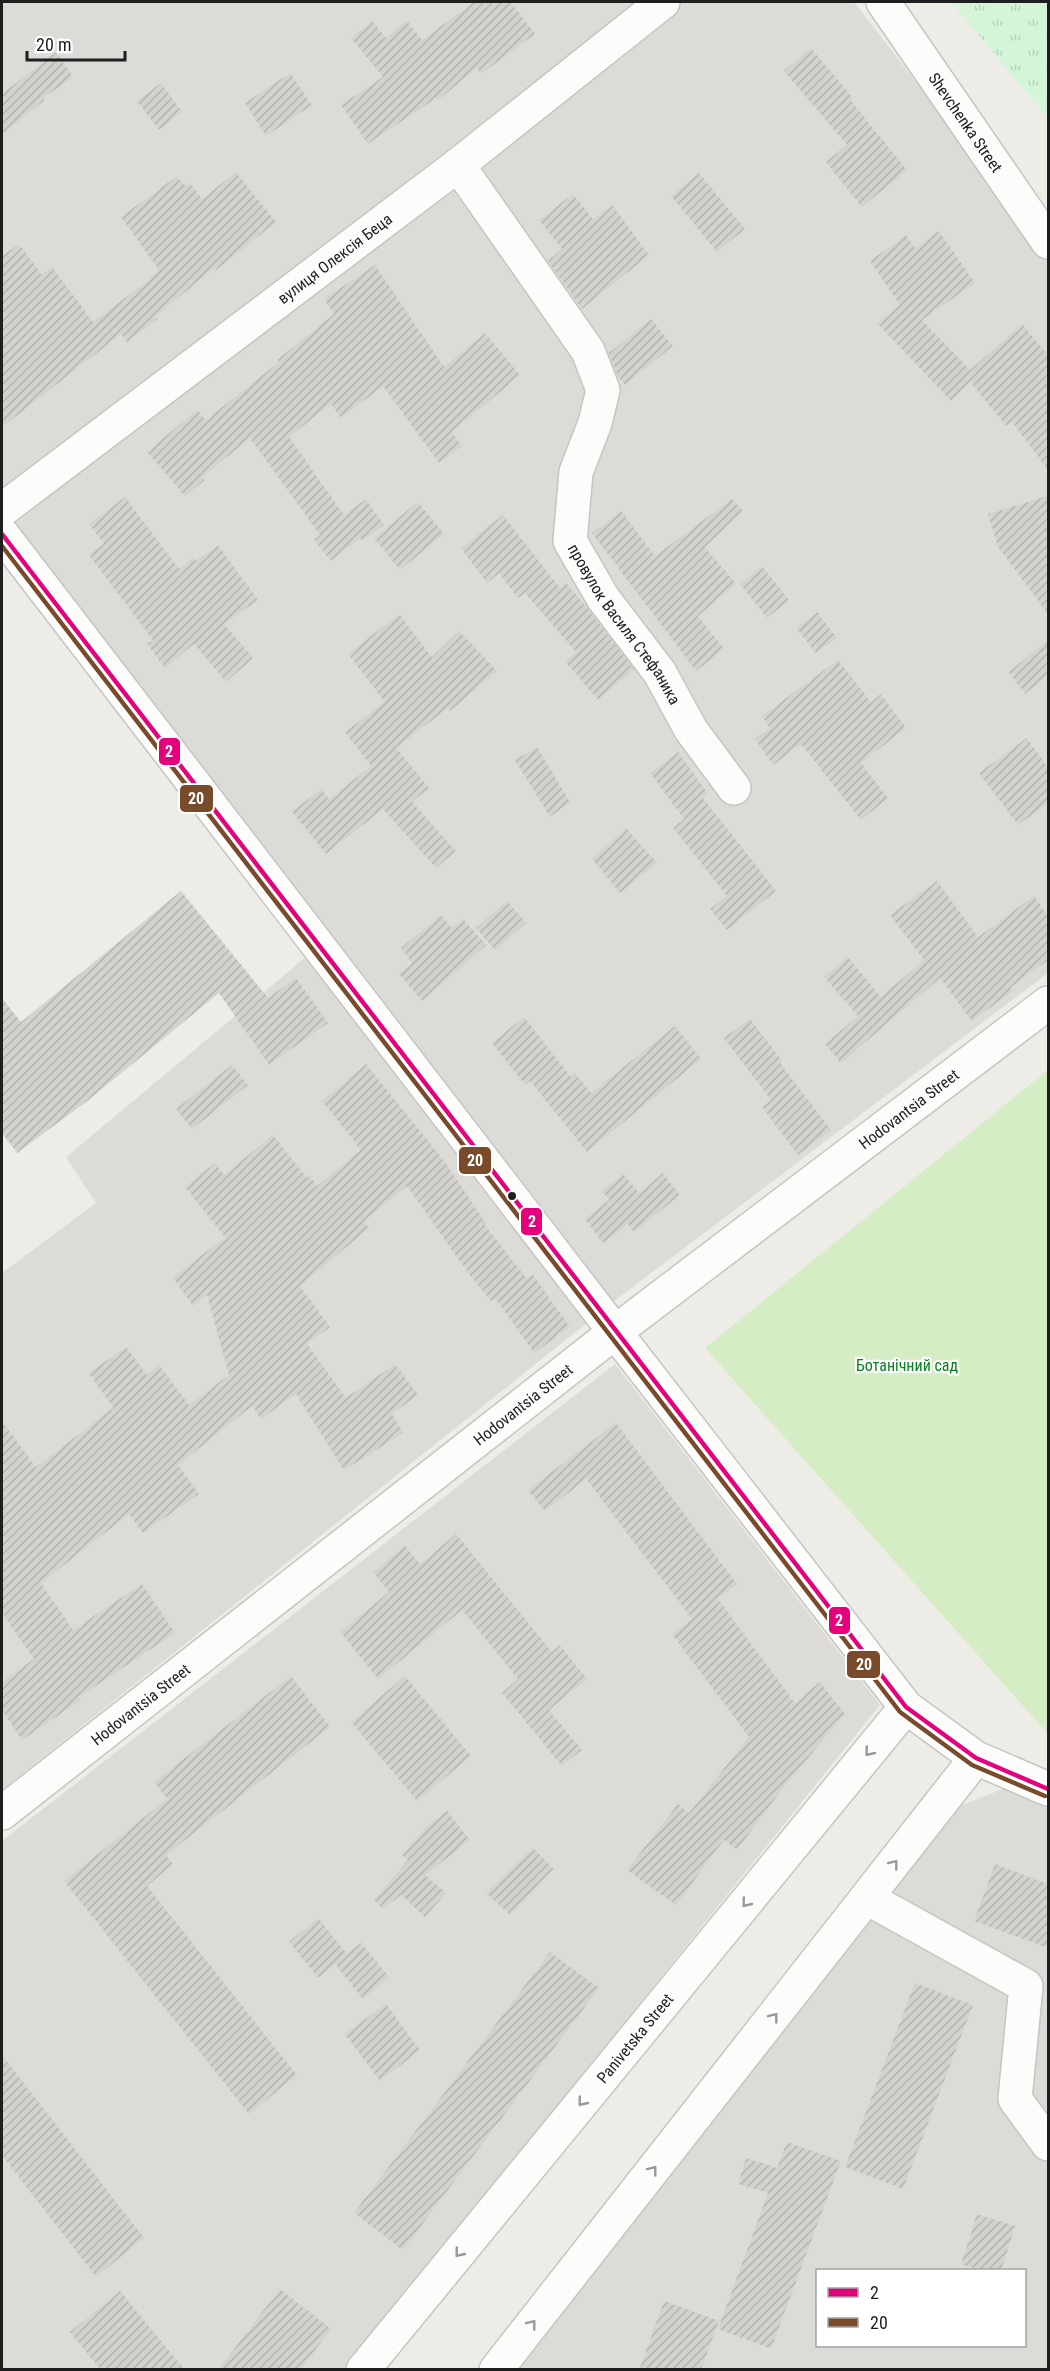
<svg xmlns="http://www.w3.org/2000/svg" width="1050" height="2371" viewBox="0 0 1050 2371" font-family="'Roboto Condensed',sans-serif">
  <defs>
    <pattern id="park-tufts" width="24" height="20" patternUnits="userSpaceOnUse" patternTransform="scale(1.5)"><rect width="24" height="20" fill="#d4f5d8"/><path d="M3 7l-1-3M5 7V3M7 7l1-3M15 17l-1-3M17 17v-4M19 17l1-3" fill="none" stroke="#b6d2b9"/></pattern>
    <pattern id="building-hatch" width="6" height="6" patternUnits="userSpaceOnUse" patternTransform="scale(1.5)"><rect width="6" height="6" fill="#d3d2ce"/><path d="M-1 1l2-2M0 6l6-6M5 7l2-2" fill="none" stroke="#b5b4b0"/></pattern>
  </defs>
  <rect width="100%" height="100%" fill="#edece7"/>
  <g fill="#dcdbd8" fill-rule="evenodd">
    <path d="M2,2H854L1048,253V973L609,1305L2,511Z"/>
    <path d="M307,956L587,1323L2,1790V1273L96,1203L66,1157Z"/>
    <path d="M615,1364L880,1705L345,2369L2,2370V1841Z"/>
    <path d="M1008,1787L1048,1803V2369L516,2370L958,1807ZM818,2270H1024V2346H818Z"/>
  </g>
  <path fill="#d5edc4" d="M1048,1070V1734L705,1348Z"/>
  <path fill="url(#park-tufts)" d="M951,2H1048V118Z"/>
  <g fill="url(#building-hatch)">
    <path d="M474,2H511L535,34L481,74L477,68L438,100L436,98L368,144L341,105L383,77L351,38L372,21L386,38L407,21L422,40Z"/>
    <path d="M811,48L853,98L851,101L907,170L862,207L826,162L847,145L784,71Z"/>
    <path d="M56,52L73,77L43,98L45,100L2,134V94Z"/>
    <path d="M290,73L312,105L266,136L245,103Z"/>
    <path d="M161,83L182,112L159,130L137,101Z"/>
    <path d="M236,172L276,222L216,270L214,268L156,316L158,319L127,342L121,334L2,427V256L19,244L42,275L52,267L93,322L150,279L149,278L159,270L121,217L176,177L186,186L190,183L202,199Z"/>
    <path d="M699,173L745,229L717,252L671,196Z"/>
    <path d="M573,194L593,219L612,205L649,255L582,309L548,261L562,249L539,220Z"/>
    <path d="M939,231L975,283L922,320L970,370L1022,324L1048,355V470L1012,422L1006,426L970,382L951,401L877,323L900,305L870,261L906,235L915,248Z"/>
    <path d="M375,265L444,367L485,333L520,375L452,432L462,446L439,463L383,386L341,418L331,404L289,437L344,515L366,499L384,525L362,541L360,538L331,561L314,540L320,535L250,438L202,477L205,480L185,496L147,452L197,410L206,420L279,362L277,360L334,314L324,299Z"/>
    <path d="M651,319L673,346L625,385L618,376L609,353Z"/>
    <path d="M1048,496V614L998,547L988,514Z"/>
    <path d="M125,497L179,569L193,558L196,561L218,545L258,600L224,624L253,658L226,682L194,644L165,668L147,644L153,640L89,555L104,544L89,524Z"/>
    <path d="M732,499L743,511L705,547L736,584L698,616L724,649L696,671L592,533L621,511L655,556Z"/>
    <path d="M418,502L444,534L400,570L374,538Z"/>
    <path d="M503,515L560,588L566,583L588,609L634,669L598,700L565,661L576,652L525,593L518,598L499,573L487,583L461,548Z"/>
    <path d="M762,566L789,600L767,618L740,584Z"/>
    <path d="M817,612L837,638L816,653L796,628Z"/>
    <path d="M399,614L432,657L459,631L497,671L450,711L448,708L396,748L429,788L412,802L456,851L436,868L383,809L326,854L292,812L321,789L329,799L371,766L345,732L385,702L348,654Z"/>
    <path d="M1048,640V675L1025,694L1009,672Z"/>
    <path d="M838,660L871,702L881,694L906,728L861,763L888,798L861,820L801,744L773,765L755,739L770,728L762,716Z"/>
    <path d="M1027,738L1048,768V803L1018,825L979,773Z"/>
    <path d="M537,747L570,802L550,817L515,760Z"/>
    <path d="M678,752L708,794L703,798L776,891L727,930L710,909L727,896L673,828L684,819L650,773Z"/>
    <path d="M626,828L657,863L620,893L592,859Z"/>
    <path d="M937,881L978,937L1034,896L1048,916V960L1010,988L1013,991L972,1021L940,978L841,1063L825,1044L858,1016L824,977L848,957L881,997L924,960L890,915Z"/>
    <path d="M181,891L268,998L296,978L328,1023L269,1065L219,993L86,1102L17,1153L2,1133V998L21,1022Z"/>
    <path d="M507,901L526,923L495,950L476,928Z"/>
    <path d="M441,915L452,928L463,919L486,945L422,1001L399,974L412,963L401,948Z"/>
    <path d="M524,1017L571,1077L575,1073L591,1093L675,1026L701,1059L587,1152L530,1081L525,1085L492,1043Z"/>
    <path d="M750,1019L782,1061L780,1063L831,1130L798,1155L762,1107L771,1100L724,1038Z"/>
    <path d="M366,1064L442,1158L486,1223L484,1224L527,1279L533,1275L570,1327L534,1353L495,1298L491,1301L466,1270L407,1186L364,1221L369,1228L300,1286L330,1327L307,1344L346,1398L395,1364L418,1395L392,1414L403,1433L344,1470L296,1394L261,1419L252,1406L178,1465L199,1494L143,1533L129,1514L41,1583L73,1630L142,1584L175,1633L79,1697L81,1700L22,1740L2,1710V1682L34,1659L2,1613V1421L36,1467L113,1408L89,1373L126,1347L147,1375L159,1365L189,1405L229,1375L207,1295L193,1306L173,1278L225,1237L185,1187L215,1163L224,1175L273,1135L307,1178L310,1176L317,1186L361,1150L322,1101Z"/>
    <path d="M232,1065L248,1085L192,1129L176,1109Z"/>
    <path d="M663,1173L680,1195L634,1232L628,1224L603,1243L585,1219L609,1200L602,1191L623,1174L639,1193Z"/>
    <path d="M616,1423L737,1584L718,1599L795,1703L820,1682L845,1714L786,1784L737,1850L724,1840L676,1905L627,1870L678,1804L689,1813L749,1737L672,1634L692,1619L586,1479L545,1511L528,1490Z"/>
    <path d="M456,1534L552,1652L560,1645L587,1679L549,1710L582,1750L562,1766L502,1693L518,1679L462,1610L378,1679L340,1632L389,1592L373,1572L405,1546L420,1564Z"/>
    <path d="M291,1676L330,1727L166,1855L173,1864L147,1886L297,2075L249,2114L64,1881L167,1799L154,1782Z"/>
    <path d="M405,1676L471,1756L417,1801L351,1722Z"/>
    <path d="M447,1811L470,1840L425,1875L446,1893L425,1917L401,1895L383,1909L374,1900L408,1860L402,1855L426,1827Z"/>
    <path d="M533,1848L554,1869L510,1915L486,1893Z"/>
    <path d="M995,1864L1048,1884V1948L974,1921Z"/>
    <path d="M318,1918L347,1954L361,1943L389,1977L363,1999L335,1964L318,1978L289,1942Z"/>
    <path d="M550,1952L599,1988L403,2250L354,2213Z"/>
    <path d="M915,1983L973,2005L903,2189L845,2167Z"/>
    <path d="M386,2004L420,2050L380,2081L345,2034Z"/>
    <path d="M2,2055L144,2238L96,2277L2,2155Z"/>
    <path d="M787,2142L841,2161L771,2349L718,2329L768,2193L738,2184L746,2158L777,2168Z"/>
    <path d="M977,2214L1015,2226L1001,2271H982L961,2264Z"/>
    <path d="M280,2289L331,2329L300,2370H218Z"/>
    <path d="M120,2291L185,2370H101L70,2332Z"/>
    <path d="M664,2301L719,2321L701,2370H639Z"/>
  </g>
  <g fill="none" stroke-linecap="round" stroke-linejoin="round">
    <defs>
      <g id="minor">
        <path id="s1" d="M883,2L1048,242"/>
        <path id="s2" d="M458,165L588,351L603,390L595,423L576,472L570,541L603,598L660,673L691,730L734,788"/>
        <path id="s3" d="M2,510L458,165L663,2"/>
        <path d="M2,534L615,1332L906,1707L976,1758L1048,1789"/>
        <path id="s4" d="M2,1813L615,1332L1048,1003"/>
        <path d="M867,1898L1026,1986L1015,2099L1048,2144"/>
        <path id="s5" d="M363,2370L906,1707"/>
        <path d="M496,2370L976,1758"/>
      </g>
    </defs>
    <use href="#minor" stroke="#c5c5c3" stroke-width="36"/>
    <use href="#minor" stroke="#fcfcfb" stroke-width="33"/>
    <defs>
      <path id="bus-1" d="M2,534L906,1707L976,1758L1048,1789"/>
      <path id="bus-2" d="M2,546L900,1712L972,1765L1045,1796"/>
    </defs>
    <use href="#bus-1" stroke="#fff" stroke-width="9"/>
    <use href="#bus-2" stroke="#fff" stroke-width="9"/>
    <use href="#bus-1" stroke="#e5007d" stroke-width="4.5"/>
    <use href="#bus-2" stroke="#7a4b2a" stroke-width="4.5"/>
  </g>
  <defs><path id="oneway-chevron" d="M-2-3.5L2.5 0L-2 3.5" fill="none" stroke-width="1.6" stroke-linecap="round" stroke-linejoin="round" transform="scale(1.5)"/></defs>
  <g stroke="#989898">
    <use href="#oneway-chevron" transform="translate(869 1752) rotate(129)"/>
    <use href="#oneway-chevron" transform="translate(894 1864) rotate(-52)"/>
    <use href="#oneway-chevron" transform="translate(746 1903) rotate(129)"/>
    <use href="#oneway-chevron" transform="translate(774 2017) rotate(-52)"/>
    <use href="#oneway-chevron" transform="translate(582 2102) rotate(129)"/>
    <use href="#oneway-chevron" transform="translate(653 2170) rotate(-52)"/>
    <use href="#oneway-chevron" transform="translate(459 2253) rotate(129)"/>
    <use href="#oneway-chevron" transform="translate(532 2324) rotate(-52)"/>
  </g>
  <circle fill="#1e1e1e" stroke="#fff" stroke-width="2" cx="512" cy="1196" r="5"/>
  <g text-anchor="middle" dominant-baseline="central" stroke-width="4.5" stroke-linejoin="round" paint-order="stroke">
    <g font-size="16" fill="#1e1e1e" stroke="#fff">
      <text stroke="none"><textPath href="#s1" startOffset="146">Shevchenka Street</textPath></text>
      <text stroke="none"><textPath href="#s3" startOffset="417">вулиця Олексія Беца</textPath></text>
      <text stroke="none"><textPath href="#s2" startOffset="524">провулок Василя Стефаника</textPath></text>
      <text stroke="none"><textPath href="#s4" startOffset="1148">Hodovantsia Street</textPath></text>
      <text stroke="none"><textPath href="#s4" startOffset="662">Hodovantsia Street</textPath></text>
      <text stroke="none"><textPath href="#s4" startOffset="176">Hodovantsia Street</textPath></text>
      <text stroke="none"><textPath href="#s5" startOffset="429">Panivetska Street</textPath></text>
    </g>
    <g font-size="16" fill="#06831f" stroke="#fff">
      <text x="907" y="1365">Ботанічний сад</text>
    </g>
  </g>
  <g stroke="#fff" stroke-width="2">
    <rect x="158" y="737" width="23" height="29" rx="6" fill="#e5007d"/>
    <rect x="179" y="784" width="35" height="29" rx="6" fill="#7a4b2a"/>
    <rect x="458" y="1146" width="34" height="29" rx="6" fill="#7a4b2a"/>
    <rect x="520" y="1207" width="23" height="29" rx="6" fill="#e5007d"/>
    <rect x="828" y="1606" width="23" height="29" rx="6" fill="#e5007d"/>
    <rect x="846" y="1650" width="35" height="29" rx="6" fill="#7a4b2a"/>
  </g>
  <g font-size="16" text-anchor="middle" font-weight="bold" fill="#fff">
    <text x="169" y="757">2</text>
    <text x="196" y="804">20</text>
    <text x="475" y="1166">20</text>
    <text x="532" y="1227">2</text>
    <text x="839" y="1626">2</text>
    <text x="864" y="1670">20</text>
  </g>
  <rect width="1050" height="2371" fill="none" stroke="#1e1e1e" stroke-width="6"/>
  <rect x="816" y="2269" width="210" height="78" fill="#ffffff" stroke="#a5a5a5" stroke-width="1.5"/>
  <rect x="828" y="2288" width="30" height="9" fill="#e5007d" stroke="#a5a5a5" stroke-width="1.5"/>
  <text x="870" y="2299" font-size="18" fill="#1e1e1e">2</text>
  <rect x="828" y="2318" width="30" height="9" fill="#7a4b2a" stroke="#a5a5a5" stroke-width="1.5"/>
  <text x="870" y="2329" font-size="18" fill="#1e1e1e">20</text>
  <path d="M27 51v9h98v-9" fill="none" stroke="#1e1e1e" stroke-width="3"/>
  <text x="36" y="51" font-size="18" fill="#1e1e1e" stroke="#ffffff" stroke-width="4.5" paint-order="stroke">20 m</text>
</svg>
